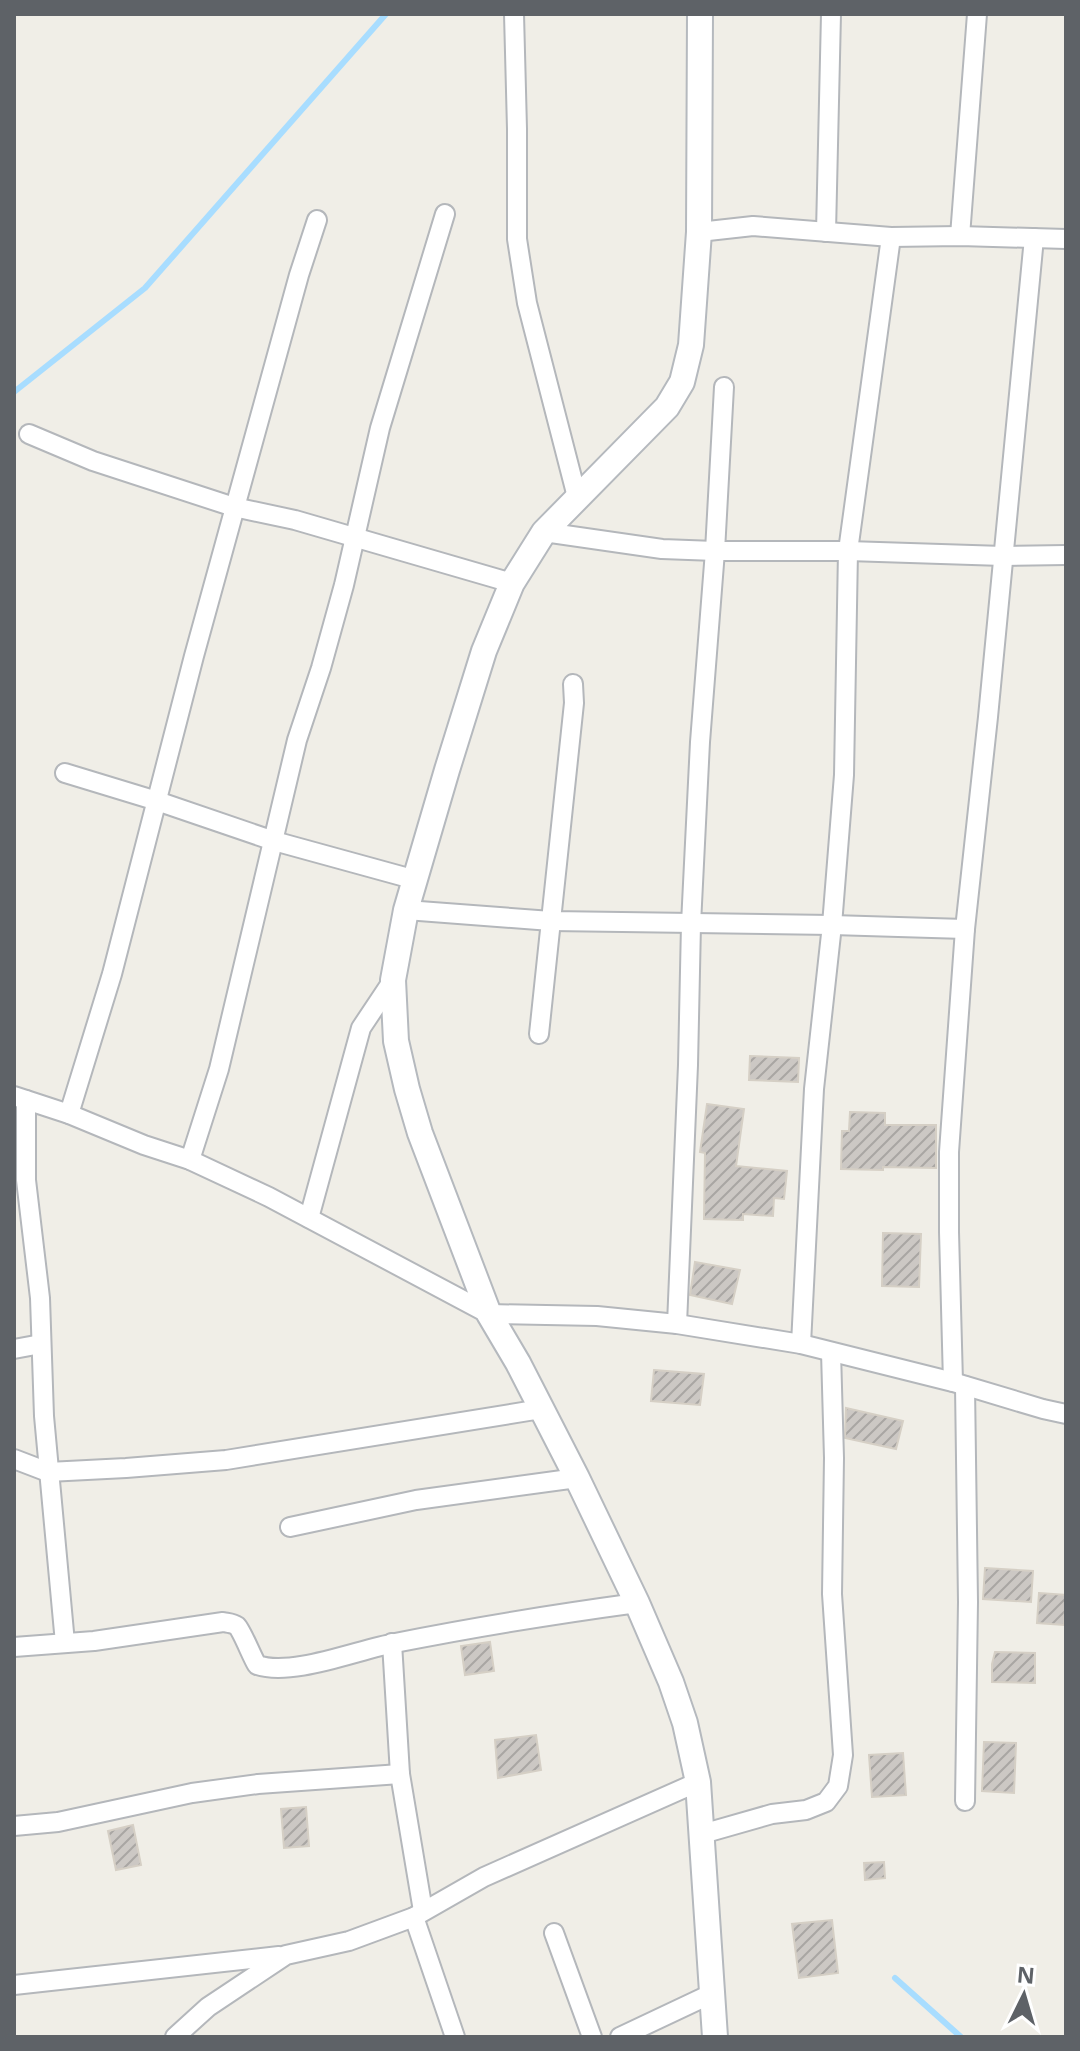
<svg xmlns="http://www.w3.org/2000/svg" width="1080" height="2051" viewBox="0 0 1080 2051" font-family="'Noto Sans',sans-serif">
  <defs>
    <pattern id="building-hatch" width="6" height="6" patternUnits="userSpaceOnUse" patternTransform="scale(2)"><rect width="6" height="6" fill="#ccc8c4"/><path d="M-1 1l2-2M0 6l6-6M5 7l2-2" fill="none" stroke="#a9a6a3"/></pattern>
  </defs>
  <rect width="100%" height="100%" fill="#f0eee7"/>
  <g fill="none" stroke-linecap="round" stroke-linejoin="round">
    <g stroke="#a8ddff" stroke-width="6">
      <path d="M14,392L145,288L386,14"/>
      <path d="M895,1978L961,2037"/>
    </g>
  </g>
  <g fill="url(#building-hatch)" stroke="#d5cfc5" stroke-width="2">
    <path d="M750,1056L799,1058L798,1082L749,1080Z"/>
    <path d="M707,1104L744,1109L736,1166L787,1171L784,1199L774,1198L773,1216L743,1214V1220L704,1219L705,1153L700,1152Z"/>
    <path d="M850,1112L885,1113V1125H936V1168L883,1167V1170L841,1169L842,1131H849Z"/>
    <path d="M883,1233L921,1234L919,1287L882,1286Z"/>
    <path d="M695,1262L740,1270L732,1304L690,1295Z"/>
    <path d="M654,1370L704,1374L700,1405L651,1401Z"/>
    <path d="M846,1408L903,1421L896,1449L845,1438Z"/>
    <path d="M985,1568L1033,1571L1031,1602L983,1599Z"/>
    <path d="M1039,1593L1066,1595L1064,1625L1037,1623Z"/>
    <path d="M490,1642L494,1671L465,1675L461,1646Z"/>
    <path d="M995,1652L1035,1653V1683L992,1682V1664Z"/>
    <path d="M536,1735L541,1770L498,1778L495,1740Z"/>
    <path d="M984,1742L1016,1743L1014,1793L982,1791Z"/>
    <path d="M903,1753L906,1795L872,1797L869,1755Z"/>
    <path d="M306,1807L309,1846L284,1848L281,1809Z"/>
    <path d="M133,1825L141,1865L116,1870L108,1831Z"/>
    <path d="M884,1862L885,1878L865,1880L864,1863Z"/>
    <path d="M832,1920L838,1973L799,1978L792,1924Z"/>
  </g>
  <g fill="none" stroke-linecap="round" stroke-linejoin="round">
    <defs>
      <g id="street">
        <path d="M514,14L517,129V239L527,303L577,497"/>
        <path d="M699,232L753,226L891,237L960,236L1066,239"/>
        <path d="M826,232L831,14"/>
        <path d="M960,236L977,14"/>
        <path d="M29,434L93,461L234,507L295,520L512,583"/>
        <path d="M544,532L662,549L715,551H848L1003,556L1066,555"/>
        <path d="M65,773L157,801L274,841L416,880"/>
        <path d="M406,910L551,921L832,925L965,929"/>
        <path d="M539,1034L574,703L573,684"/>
        <path d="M14,1096L69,1114L144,1145L190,1160L269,1197L489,1314L597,1316L677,1324L801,1344L953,1382L1043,1409L1066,1414"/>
        <path d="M26,1100V1180L40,1298L44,1416L65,1643"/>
        <path d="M69,1114L112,974L194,656L299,275L317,220"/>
        <path d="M190,1160L219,1069L297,740L321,668L344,585L380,428L445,214"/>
        <path d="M309,1218L361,1028L393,980"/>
        <path d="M677,1324L688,1065L691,924L700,742L715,551L724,387"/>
        <path d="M801,1344L814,1089L832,925L844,775L848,551L891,237"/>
        <path d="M14,1349L41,1344"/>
        <path d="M953,1382L949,1232V1152L965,929L988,717L1034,238"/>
        <path d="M965,1386L968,1602L965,1801"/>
        <path d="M14,1459L48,1472L126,1468L226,1460L541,1409"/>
        <path d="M290,1527L416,1500L577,1478"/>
        <path d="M392,1643L400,1774L423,1911"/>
        <path d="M14,1647L94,1641L223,1622C228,1623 233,1623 237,1626C242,1631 252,1657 257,1665C292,1677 357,1650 395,1643C475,1627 556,1614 637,1603"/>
        <path d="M14,1826L58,1822L192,1793L258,1784L400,1774"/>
        <path d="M702,1834L772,1814L806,1810L826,1802L838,1786L843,1755L832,1594L834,1458L831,1352"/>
        <path d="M414,1917L455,2037"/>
        <path d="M554,1933L592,2037"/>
        <path d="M14,1985L279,1956"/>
        <path d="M175,2037L208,2007L286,1955L349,1941L414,1917L484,1877L698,1782"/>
        <path d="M620,2037L711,1994"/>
      </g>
      <path id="secondary" d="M700,14L699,232L691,345L682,382L667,407L544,532L512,583L484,651L447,770L406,910L393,980L396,1041L407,1089L420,1133L489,1314L518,1363L577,1478L637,1603L671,1682L685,1723L698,1782L715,2037"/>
    </defs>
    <use href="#street" stroke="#b4b7bb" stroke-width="22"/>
    <use href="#secondary" stroke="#b5b9be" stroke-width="28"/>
    <use href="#street" stroke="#fff" stroke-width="18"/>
    <use href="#secondary" stroke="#fff" stroke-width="24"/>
  </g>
  <rect width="1080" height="2051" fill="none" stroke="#5e6267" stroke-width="32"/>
  <g transform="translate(1024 1995) rotate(5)" stroke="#ffffff" stroke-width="6" paint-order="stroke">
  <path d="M0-6L14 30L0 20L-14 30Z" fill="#5e6267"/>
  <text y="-12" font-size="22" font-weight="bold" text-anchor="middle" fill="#5e6267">N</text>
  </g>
</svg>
